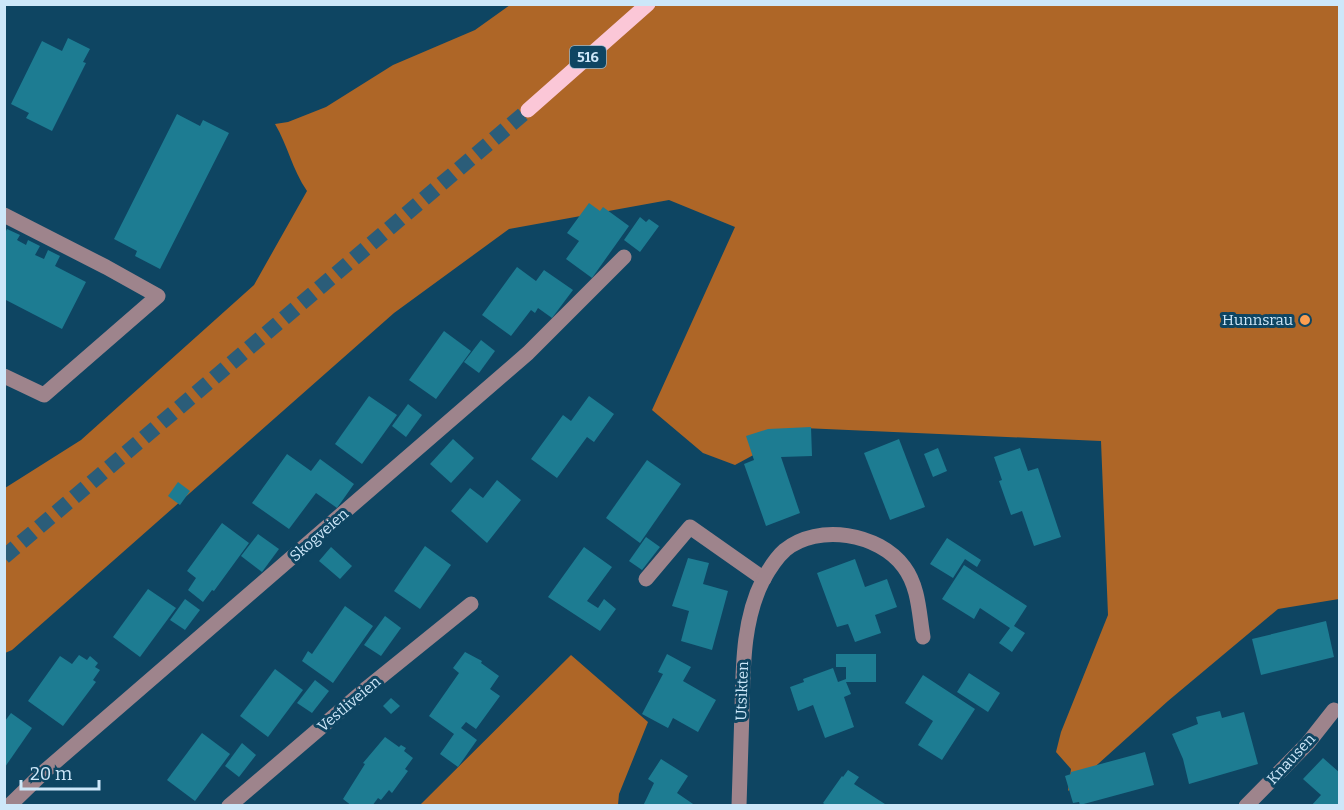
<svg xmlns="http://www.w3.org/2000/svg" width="1344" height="810" viewBox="0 0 1344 810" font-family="Bitter,serif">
  <rect width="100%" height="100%" fill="#0e4562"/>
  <g fill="#ae6627">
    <path d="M510,5H1339V599L1278,609L1168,701L1068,791L1071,769L1056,752L1061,732L1108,615L1101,441L803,428L735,465L703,453L652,410L735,227L669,200L509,229L394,313L12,650L5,653V488L81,440L254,285L307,191C292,169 288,146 275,124L288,122L326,107L393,65L475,30Z"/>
    <path d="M571,655L648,722L619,794L618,805H420Z"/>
  </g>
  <g fill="#1d7c92">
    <path d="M68,38L90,49L83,62L86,63L52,131L26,118L29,113L11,104L42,41L62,51Z"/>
    <path d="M177,114L200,126L203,120L229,133L160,269L135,256L137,251L114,239Z"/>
    <path d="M589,203L600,211L603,207L629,226L592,278L566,259L579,241L567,233Z"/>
    <path d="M640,217L646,222L649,219L659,226L640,252L624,240Z"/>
    <path d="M7,229L20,235L17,240L26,245L28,240L40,246L35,255L44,259L48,250L60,256L55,266L86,282L62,329L4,299V235Z"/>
    <path d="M517,267L536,281L544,270L573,290L552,318L538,308L535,313L531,310L511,336L482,315Z"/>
    <path d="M444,331L471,351L436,399L409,380Z"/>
    <path d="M481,340L495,351L479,373L464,362Z"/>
    <path d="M369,396L397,415L362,464L335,444Z"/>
    <path d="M589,396L614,414L594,442L587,437L557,478L531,459L563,415L571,421Z"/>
    <path d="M408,404L422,415L406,437L392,426Z"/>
    <path d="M811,427L812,456L781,457L800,513L766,526L744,464L754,460L746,436L768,429Z"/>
    <path d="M453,439L474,458L451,483L430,464Z"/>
    <path d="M899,439L925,507L890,520L864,453Z"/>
    <path d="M938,448L947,471L933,477L924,454Z"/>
    <path d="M1020,448L1028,471L1038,468L1061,537L1034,546L1022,511L1011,515L999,481L1002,480L994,457Z"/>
    <path d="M287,454L311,471L320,459L354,484L337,508L316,493L289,529L252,503Z"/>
    <path d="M647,460L681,484L640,543L606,518Z"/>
    <path d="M497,480L521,500L487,543L451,511L470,488L483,498Z"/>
    <path d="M178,482L190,491L180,505L168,496Z"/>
    <path d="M222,523L249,543L214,591L212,590L203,602L188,590L196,578L187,571Z"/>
    <path d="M258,534L279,549L262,572L241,556Z"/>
    <path d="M646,537L660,547L642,570L629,561Z"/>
    <path d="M947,538L981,560L977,567L965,559L953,578L930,564Z"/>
    <path d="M425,546L451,565L420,609L394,591Z"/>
    <path d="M331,547L352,566L340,579L319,561Z"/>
    <path d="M584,547L612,567L587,601L598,608L604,599L616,609L600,631L548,597Z"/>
    <path d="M688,558L709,563L703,584L728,591L712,650L681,641L689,611L672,606Z"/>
    <path d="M855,559L865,587L887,579L897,607L875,615L881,633L855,642L848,624L837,627L817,573Z"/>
    <path d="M964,565L1027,606L1014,626L1025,633L1012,652L999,643L1010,628L980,608L974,619L942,599Z"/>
    <path d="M148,589L176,608L140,657L113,637Z"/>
    <path d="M185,599L200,610L185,630L170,620Z"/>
    <path d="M345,606L373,626L333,683L302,661L308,651L312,654Z"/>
    <path d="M385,616L401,628L381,656L364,645Z"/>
    <path d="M1326,621L1334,657L1261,675L1252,639Z"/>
    <path d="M465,652L482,661L481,663L499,676L490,689L500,696L476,729L466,722L461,728L477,740L458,767L440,754L454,734L429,716L459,673L453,668Z"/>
    <path d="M667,654L691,667L683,681L716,700L698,732L673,718L668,728L642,714L663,674L658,672Z"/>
    <path d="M836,654H876V682H846L851,694L844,697L854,727L825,738L813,705L798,711L790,687L804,682L803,679L833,668L838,682L846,679V667H836Z"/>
    <path d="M79,655L87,660L90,656L98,663L95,667L100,670L93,680L96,682L63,726L28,701L60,656L72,664Z"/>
    <path d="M275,669L303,690L268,737L240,716Z"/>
    <path d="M969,673L1000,693L988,712L957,692Z"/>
    <path d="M923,675L975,709L942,760L918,745L933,721L905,703Z"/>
    <path d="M315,680L329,691L312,713L297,703Z"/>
    <path d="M391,698L400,706L391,714L383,706Z"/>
    <path d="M1220,711L1222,718L1244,712L1258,764L1189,784L1183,759L1172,734L1198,724L1196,717Z"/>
    <path d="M11,713L32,728L5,767V721Z"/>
    <path d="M202,733L230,754L195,801L167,780Z"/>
    <path d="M385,737L399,747L401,745L406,748L404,751L413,758L405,769L408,771L392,793L389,790L381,800L378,798L372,806H352L343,799L365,764L363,763Z"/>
    <path d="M242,743L256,755L239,777L225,766Z"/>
    <path d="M1145,752L1154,785L1080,805L1079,802L1073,803L1065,776L1071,774V772Z"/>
    <path d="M1323,758L1340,773V806H1311L1321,795L1303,779Z"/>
    <path d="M661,759L688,776L677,793L696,806H643L654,783L648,779Z"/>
    <path d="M848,770L859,777L854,784L888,806H827L823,803L842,776L843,777Z"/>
  </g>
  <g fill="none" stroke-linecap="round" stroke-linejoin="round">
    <path stroke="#2b5d79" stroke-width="15" stroke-dasharray="15 8" stroke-linecap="butt" d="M4,557L528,110"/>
    <g stroke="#9e848c" stroke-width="15">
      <path d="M4,215L106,267L158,296L44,395L4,376"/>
      <path d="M646,579L690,527L764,579"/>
      <path d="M9,806L46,770L528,353L624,257"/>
      <path d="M229,806L367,688L471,604"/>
      <path d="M739,806C740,774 741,742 742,710C743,666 743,619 763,580C768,571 777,557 785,550C818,523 879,533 904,567C919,587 919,614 923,637"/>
      <path d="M1246,806L1308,743L1334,710"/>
    </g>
    <path stroke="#fbc7d7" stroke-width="15" d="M528,110L648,4"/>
  </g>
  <circle fill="#fb9e51" stroke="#0e4562" stroke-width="2" cx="1305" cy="320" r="6"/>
  <g text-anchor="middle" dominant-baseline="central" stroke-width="6" stroke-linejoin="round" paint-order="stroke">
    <rect fill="#0e4562" stroke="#94b6cc" stroke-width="1.5" x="570" y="46" width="36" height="22" rx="4.5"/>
    <g font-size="14" font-weight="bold" fill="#cde7f9">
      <text x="588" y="57">516</text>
    </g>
    <g font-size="15" fill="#cde7f9" stroke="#0e4562" text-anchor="end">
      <text x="1293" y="320">Hunnsrau</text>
    </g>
    <g font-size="15" fill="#cde7f9" stroke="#0e4562">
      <text transform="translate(319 535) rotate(-41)">Skogveien</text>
      <text transform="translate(742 691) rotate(-88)">Utsikten</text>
      <text transform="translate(349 704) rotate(-40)">Vestliveien</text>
      <text transform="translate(1291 759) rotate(-47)">Knausen</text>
    </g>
  </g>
  <rect width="1344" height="810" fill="none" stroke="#cde7f9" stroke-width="12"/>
  <path d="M21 780v9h78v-9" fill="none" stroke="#cde7f9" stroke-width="3"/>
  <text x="30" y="780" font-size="18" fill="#cde7f9" stroke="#0e4562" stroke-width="4.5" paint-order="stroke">20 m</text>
</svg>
